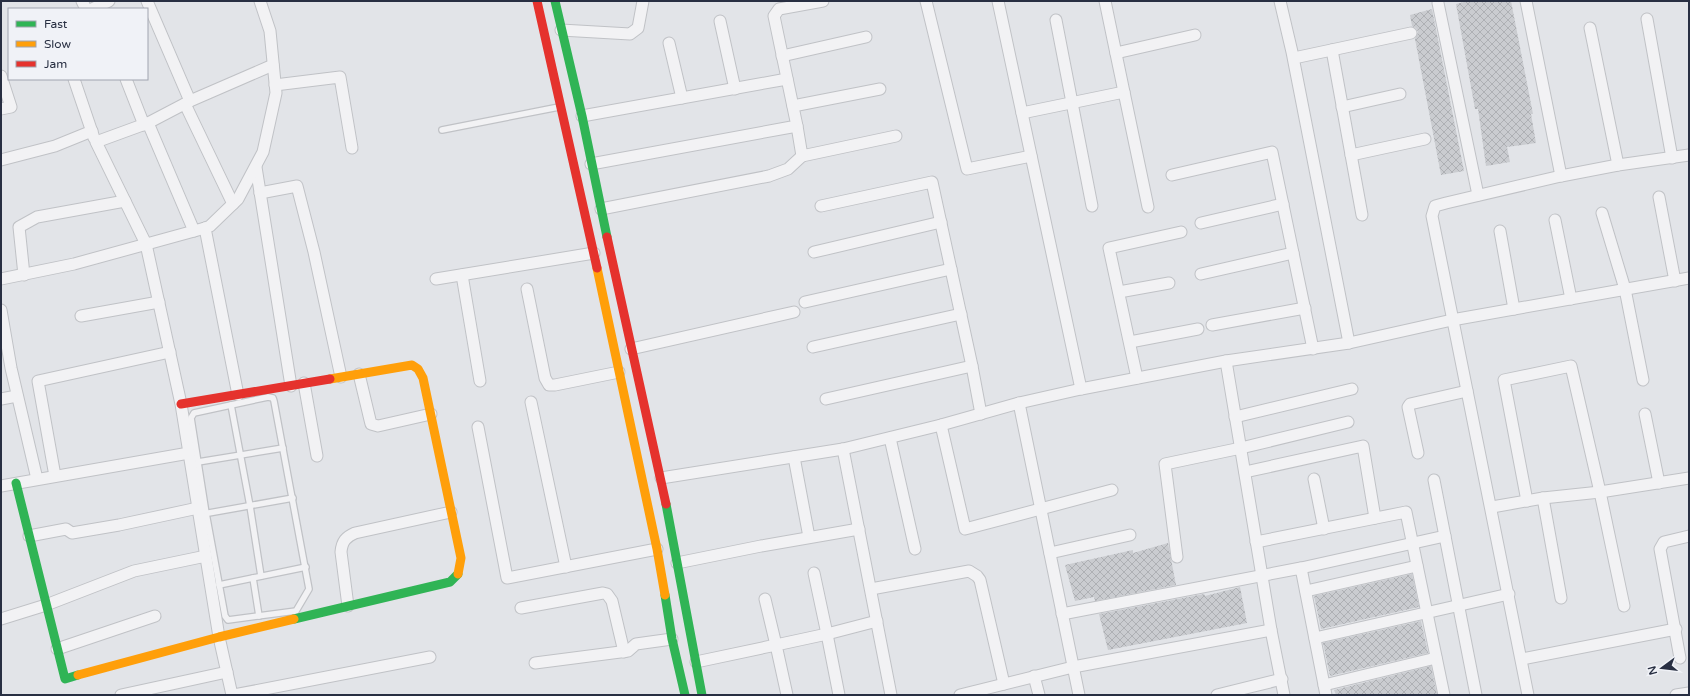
<svg xmlns="http://www.w3.org/2000/svg" width="1690" height="696" viewBox="0 0 1690 696" font-family="'Varela Round',sans-serif">
  <defs>
    <pattern id="building-cross-hatch" width="8" height="8" patternUnits="userSpaceOnUse"><rect width="8" height="8" fill="#caccd0"/><path d="M0 0l8 8M0 8l8-8" fill="none" stroke="#aeb0b4"/></pattern>
  </defs>
  <rect width="100%" height="100%" fill="#e2e4e8"/>
  <g fill="url(#building-cross-hatch)">
    <path d="M1468,1H1511L1533,114H1531L1536,143L1507,147L1510,162L1486,166L1478,109H1475L1456,4Z"/>
    <path d="M1432,9L1464,171L1441,175L1415,39L1418,32L1416,28L1412,26L1410,15Z"/>
    <path d="M1168,543L1176,585L1095,601L1094,597L1075,601L1065,565L1133,550V553Z"/>
    <path d="M1412,574L1419,607L1321,629L1314,596Z"/>
    <path d="M1240,587L1247,623L1108,650L1099,614L1204,594L1205,596Z"/>
    <path d="M1421,621L1428,653L1330,676L1323,643Z"/>
    <path d="M1431,666L1437,695H1336L1334,690Z"/>
  </g>
  <g fill="none" stroke-linecap="round" stroke-linejoin="round">
    <defs>
      <g id="lane">
        <path d="M442,130L559,107"/>
        <path d="M268,397L273,398L274,401L309,589L296,611L228,620L225,616L206,513L191,418L194,413Z"/>
        <path d="M231,405L250,506L261,576"/>
        <path d="M198,462L283,448"/>
        <path d="M203,514L293,498"/>
        <path d="M253,578L259,616"/>
        <path d="M219,585L306,567"/>
      </g>
      <g id="street">
        <path d="M82,1L86,9"/>
        <path d="M147,1L190,101L148,123L96,142L146,244L181,404L219,637L232,695"/>
        <path d="M926,1L967,169L1031,156"/>
        <path d="M998,1L1081,389"/>
        <path d="M1105,1L1124,92"/>
        <path d="M1280,1L1292,52L1349,343"/>
        <path d="M1526,1L1561,176"/>
        <path d="M1438,3L1478,195"/>
        <path d="M92,9L109,1"/>
        <path d="M1647,19L1672,158"/>
        <path d="M1056,20L1092,206"/>
        <path d="M720,21L735,89"/>
        <path d="M1590,28L1618,165"/>
        <path d="M561,30L630,34L638,28L643,1"/>
        <path d="M669,43L682,98"/>
        <path d="M1332,50L1362,215"/>
        <path d="M1116,53L1195,35"/>
        <path d="M782,56L866,37"/>
        <path d="M1294,58L1411,33"/>
        <path d="M1,76L11,107L1,109"/>
        <path d="M74,79L94,138"/>
        <path d="M126,79L144,125"/>
        <path d="M275,85L340,77L352,148"/>
        <path d="M190,101L273,65"/>
        <path d="M185,104L233,204"/>
        <path d="M793,106L880,89"/>
        <path d="M1342,107L1400,94"/>
        <path d="M1022,113L1124,92L1148,207"/>
        <path d="M582,116L787,79"/>
        <path d="M148,123L194,231"/>
        <path d="M797,126L802,156L896,136"/>
        <path d="M1351,155L1425,139"/>
        <path d="M1,160L55,146L92,131"/>
        <path d="M591,164L797,126L774,16L779,9L823,1"/>
        <path d="M256,167L291,386"/>
        <path d="M1172,175L1272,152L1313,349"/>
        <path d="M260,193L297,186L314,252L341,377"/>
        <path d="M1659,197L1675,281"/>
        <path d="M821,206L932,182L972,366L981,414"/>
        <path d="M601,209L769,176L788,169L802,156"/>
        <path d="M1602,213L1625,289L1643,380"/>
        <path d="M1555,220L1571,299"/>
        <path d="M1201,223L1283,204"/>
        <path d="M205,228L238,395"/>
        <path d="M1500,231L1514,309"/>
        <path d="M814,252L941,222"/>
        <path d="M1201,274L1293,253"/>
        <path d="M24,275L19,227L37,217L125,201"/>
        <path d="M462,275L480,381"/>
        <path d="M1,279L74,264L205,228L210,226L238,199L263,152L276,93L270,31L260,1"/>
        <path d="M436,279L594,253"/>
        <path d="M527,289L545,378L549,385H555L619,372"/>
        <path d="M1119,292L1169,283"/>
        <path d="M805,302L951,269"/>
        <path d="M1,310L11,368L37,479"/>
        <path d="M81,316L159,302"/>
        <path d="M1212,325L1305,308"/>
        <path d="M1130,342L1198,329"/>
        <path d="M813,347L961,314"/>
        <path d="M631,349L794,312"/>
        <path d="M1226,361L1271,630L1284,695"/>
        <path d="M359,374L370,420L371,424L378,426L431,414"/>
        <path d="M1137,378L1109,248L1181,232"/>
        <path d="M304,383L317,456"/>
        <path d="M1,399L17,396"/>
        <path d="M826,399L972,366"/>
        <path d="M531,402L566,567"/>
        <path d="M1019,403L1079,695"/>
        <path d="M1645,414L1659,483"/>
        <path d="M1235,417L1352,389"/>
        <path d="M941,425L965,529L1112,490"/>
        <path d="M478,427L507,578L657,549"/>
        <path d="M890,438L915,549"/>
        <path d="M843,449L891,695"/>
        <path d="M1418,453L1408,407L1410,404L1467,391"/>
        <path d="M794,457L809,537"/>
        <path d="M1245,472L1363,446L1375,518"/>
        <path d="M55,476L38,381L170,352"/>
        <path d="M661,478L843,449L941,425L1019,403L1081,389L1226,361L1349,343L1452,320L1689,278"/>
        <path d="M1314,479L1324,529"/>
        <path d="M1434,480L1476,695"/>
        <path d="M1,486L189,453"/>
        <path d="M1543,498L1561,598"/>
        <path d="M1527,501L1504,380L1571,366L1600,492L1624,606"/>
        <path d="M1492,507L1543,498L1600,492L1689,478"/>
        <path d="M29,536L66,529L72,533L119,525L198,508"/>
        <path d="M1256,542L1406,512L1444,695"/>
        <path d="M1050,553L1130,535"/>
        <path d="M1177,557L1165,464L1241,448L1348,422"/>
        <path d="M677,563L761,546L859,529"/>
        <path d="M1301,568L1445,536"/>
        <path d="M814,573L827,634L877,621"/>
        <path d="M871,589L969,571L977,576L980,580L1004,684"/>
        <path d="M1306,591L1417,566"/>
        <path d="M348,606L341,552C342,541 346,537 355,533L451,512"/>
        <path d="M521,608L603,593L607,594L612,601L624,652"/>
        <path d="M1062,614L1301,568L1326,695"/>
        <path d="M1,619L46,605L134,571L206,556"/>
        <path d="M1315,638L1509,594"/>
        <path d="M57,649L155,616"/>
        <path d="M1680,658L1660,549L1664,542L1689,536"/>
        <path d="M1522,659L1676,629"/>
        <path d="M696,662L776,645L765,599"/>
        <path d="M535,663L628,651L636,644L672,639"/>
        <path d="M1034,676L1039,695"/>
        <path d="M1324,685L1436,658"/>
        <path d="M121,695L227,672"/>
        <path d="M234,695L430,657"/>
        <path d="M787,695L776,645L827,634L839,695"/>
        <path d="M960,695L1073,667L1271,630"/>
        <path d="M1217,695L1282,679"/>
        <path d="M1528,695L1432,216L1435,206L1446,203L1561,176L1618,165L1689,155"/>
        <path d="M1676,695L1689,693"/>
      </g>
    </defs>
    <use href="#lane" stroke="#c0c2c6" stroke-width="8"/>
    <use href="#street" stroke="#c0c2c6" stroke-width="13"/>
    <use href="#lane" stroke="#f2f2f4" stroke-width="5.5"/>
    <use href="#street" stroke="#f2f2f4" stroke-width="11"/>
    <g stroke="#30b455" stroke-width="9">
      <path d="M555,1L582,116L607,237"/>
      <path d="M16,483L65,679L78,675"/>
      <path d="M666,504L702,695"/>
      <path d="M665,595L672,639L685,695"/>
      <path d="M294,619L450,582L458,574"/>
    </g>
    <g stroke="#ff9f0a" stroke-width="9">
      <path d="M597,268L657,549L665,595"/>
      <path d="M330,379L412,365L418,369L423,378L461,558L458,574"/>
      <path d="M78,675L219,637L294,619"/>
    </g>
    <g stroke="#e5322d" stroke-width="9">
      <path d="M537,1L597,268"/>
      <path d="M607,237L666,504"/>
      <path d="M181,404L330,379"/>
    </g>
  </g>
  <rect width="1690" height="696" fill="none" stroke="#282f42" stroke-width="4"/>
  <rect x="8" y="8" width="140" height="72" fill="#f0f2f7" stroke="#a0a4af"/>
  <rect x="16" y="21" width="20" height="6" fill="#30b455" stroke="#a0a4af"/>
  <text x="44" y="28" font-size="12" fill="#282f42">Fast</text>
  <rect x="16" y="41" width="20" height="6" fill="#ff9f0a" stroke="#a0a4af"/>
  <text x="44" y="48" font-size="12" fill="#282f42">Slow</text>
  <rect x="16" y="61" width="20" height="6" fill="#e5322d" stroke="#a0a4af"/>
  <text x="44" y="68" font-size="12" fill="#282f42">Jam</text>
  <g transform="translate(1662 668) rotate(255)" stroke="#f0f2f7" stroke-width="3" paint-order="stroke">
  <path d="M0-3L7 15L0 10L-7 15Z" fill="#282f42"/>
  <text y="-6" font-size="11" font-weight="bold" text-anchor="middle" fill="#282f42">N</text>
  </g>
</svg>
